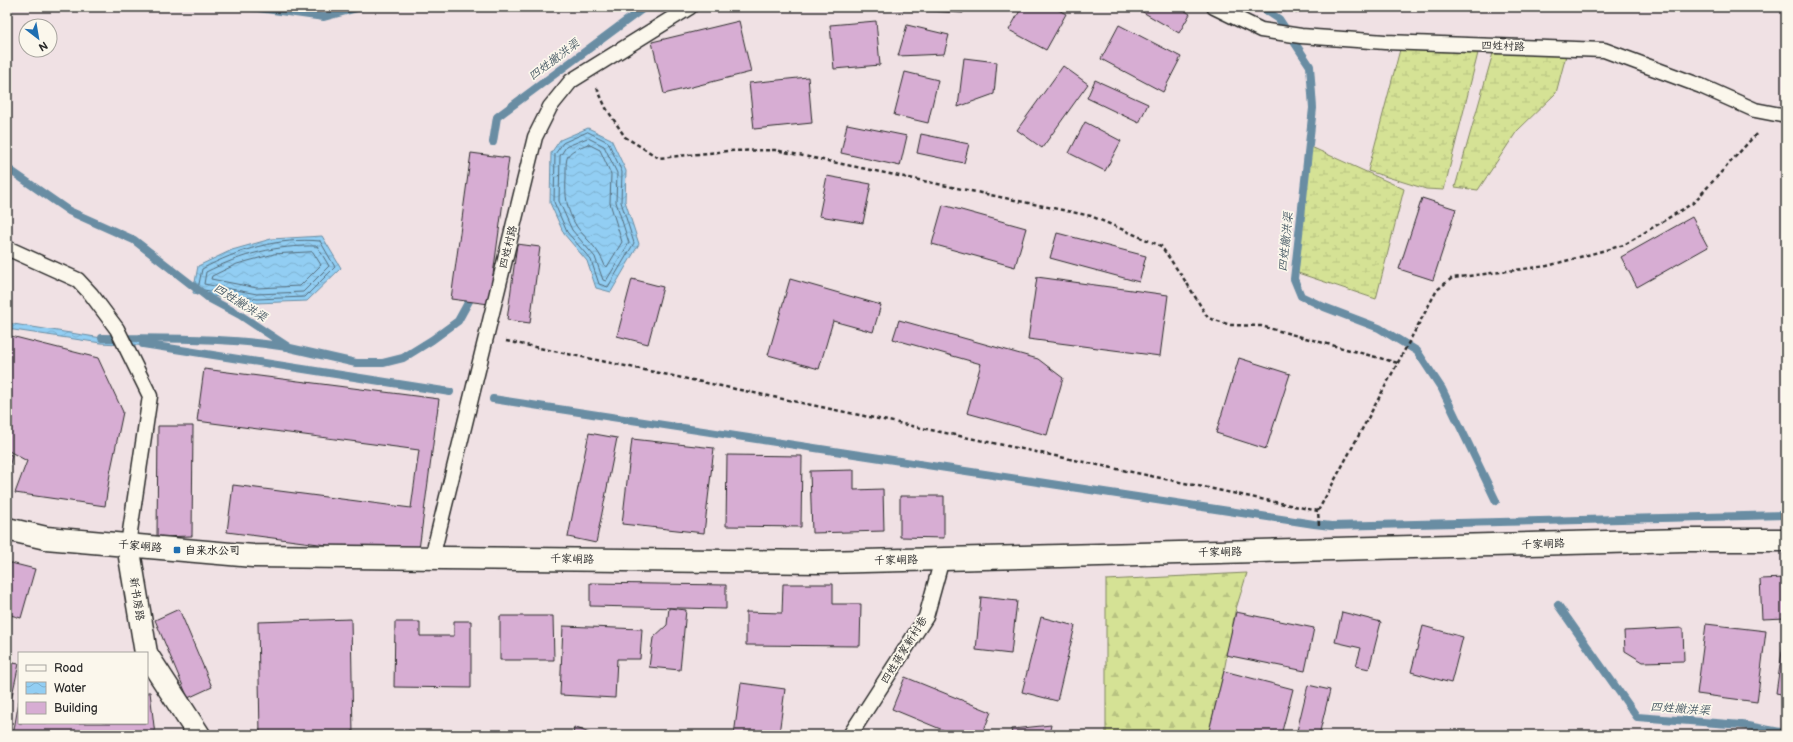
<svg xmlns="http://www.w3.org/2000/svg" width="1793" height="742" viewBox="0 0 1793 742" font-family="'Balsamiq Sans','LXGW WenKai TC',sans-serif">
  <defs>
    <pattern id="forest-firs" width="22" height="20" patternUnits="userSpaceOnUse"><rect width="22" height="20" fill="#d5e295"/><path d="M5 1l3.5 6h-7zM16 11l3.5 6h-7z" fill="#b7c281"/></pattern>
    <pattern id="wetland-marsh" width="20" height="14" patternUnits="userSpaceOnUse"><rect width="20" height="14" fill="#d5e295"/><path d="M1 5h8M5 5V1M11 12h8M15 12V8" fill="none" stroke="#b7c281"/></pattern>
    <pattern id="water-waves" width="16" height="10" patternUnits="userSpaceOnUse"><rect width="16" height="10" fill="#92cef3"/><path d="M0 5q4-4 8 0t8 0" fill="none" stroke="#7eb1d0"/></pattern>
  </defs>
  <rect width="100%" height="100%" fill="#f0e1e4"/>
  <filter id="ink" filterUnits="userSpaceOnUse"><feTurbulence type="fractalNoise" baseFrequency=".025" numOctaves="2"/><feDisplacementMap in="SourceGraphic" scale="8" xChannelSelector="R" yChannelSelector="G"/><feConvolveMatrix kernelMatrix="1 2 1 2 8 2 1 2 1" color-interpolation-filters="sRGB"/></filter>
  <g filter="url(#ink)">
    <path fill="url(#forest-firs)" stroke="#808660" d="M1247,573L1235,612L1224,671L1208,735H1106V580Z"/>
    <g fill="url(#wetland-marsh)" stroke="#808660">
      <path d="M1402,42L1480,45L1444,190L1426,189L1368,171Z"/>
      <path d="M1495,46L1568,48L1556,93L1517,131L1478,190L1455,187Z"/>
      <path d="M1309,146L1404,189L1376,299L1295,272Z"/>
    </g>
    <g fill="url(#water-waves)" stroke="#698da3">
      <path d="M588,128L611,139L626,171L625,201L639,244L611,292L596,288L587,261L564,234L550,203L551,153L560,140Z"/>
      <path d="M322,236L341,268L307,301L256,303L193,293L198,266L232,250L271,239Z"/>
      <path d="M7,323L102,338L151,339L134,341L152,346L101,343L7,329Z"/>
    </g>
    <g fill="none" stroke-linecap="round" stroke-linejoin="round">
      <g stroke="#546c7b" stroke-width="1">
        <path d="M588,132L608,142L622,172L621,202L634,243L608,287L599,284L591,260L567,232L554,202L555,154L563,143Z"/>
        <path d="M588,138L604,146L617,173L616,202L629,243L606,281L603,280L595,257L572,230L559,201L560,156L566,147Z"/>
        <path d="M588,144L600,150L611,174L610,203L622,242L607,267L605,266C598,247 588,242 577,227C566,210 565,196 566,177C566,154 565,153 588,144Z"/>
        <path d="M320,241L335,267L305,297L257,299L198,289L202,269C237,250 279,237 320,241Z"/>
        <path d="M317,246L329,266L303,292L257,294L204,284L206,272C242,254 276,245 317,246Z"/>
        <path d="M313,252L321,265L300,286L257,288L211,279L212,276L237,264L274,254Z"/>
      </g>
      <g stroke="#698da3" stroke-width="8">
        <path d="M251,7L324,17L361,7"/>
        <path d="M1261,7L1279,19L1310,66L1313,108L1294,279L1301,296L1324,307L1379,328L1417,351L1442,389L1496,501"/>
        <path d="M493,142L497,117L645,7"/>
        <path d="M7,168L69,211L134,240L210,299L240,315L290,348L356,363H383L403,358L432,340L458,321L469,301"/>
        <path d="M102,338C164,339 226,337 287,347"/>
        <path d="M143,344L450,392"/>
        <path d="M493,399L1314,524L1331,526L1786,515"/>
        <path d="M1558,605L1637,717L1742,725L1786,733"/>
      </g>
    </g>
    <g fill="#d7add3" stroke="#2b2b2b">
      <path d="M894,7H963V13L894,9Z"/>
      <path d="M1022,7H1053L1066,14L1046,50L1009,30Z"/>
      <path d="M1134,7H1179L1190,14L1179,33Z"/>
      <path d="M739,21L751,72L664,94L652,42Z"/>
      <path d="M876,21L880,65L834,69L830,25Z"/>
      <path d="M907,25L949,35L944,54L898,56Z"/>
      <path d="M1119,25L1181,57L1163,92L1101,59Z"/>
      <path d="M964,58L997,62L994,94L958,107Z"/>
      <path d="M1063,66L1088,84L1042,148L1017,130Z"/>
      <path d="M905,72L938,80L928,123L894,115Z"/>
      <path d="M808,77L812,123L754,129L749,83Z"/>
      <path d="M1095,80L1148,104L1139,123L1087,98Z"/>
      <path d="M1085,122L1121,141L1105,171L1069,153Z"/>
      <path d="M847,124L907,136L900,166L841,153Z"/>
      <path d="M921,134L969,144L964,163L917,153Z"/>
      <path d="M471,153L509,158L489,304L451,299Z"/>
      <path d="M827,176L871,184L863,223L819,216Z"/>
      <path d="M1422,198L1456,209L1433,280L1399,269Z"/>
      <path d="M943,205L1026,228L1015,267L932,244Z"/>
      <path d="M1692,217L1708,247L1637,287L1621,257Z"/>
      <path d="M1057,233L1146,256L1139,282L1050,258Z"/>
      <path d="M517,244L540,247L530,323L507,320Z"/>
      <path d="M1037,277L1168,295L1160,356L1028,339Z"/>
      <path d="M632,279L663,287L648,344L617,336Z"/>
      <path d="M790,279L881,305L873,332L833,321L819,369L768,355Z"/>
      <path d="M899,320L1038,359L1063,378L1047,435L967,413L981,364L893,339Z"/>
      <path d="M7,335L98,358L123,412L110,474L105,506L15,493L27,461L7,450Z"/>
      <path d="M1239,358L1290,374L1266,449L1216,433Z"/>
      <path d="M204,369L439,399L418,557L227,532L233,485L411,508L419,450L197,421Z"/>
      <path d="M158,426H193L192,536L157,537Z"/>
      <path d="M589,433L617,438L596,543L568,537Z"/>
      <path d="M632,439L714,448L704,533L622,524Z"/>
      <path d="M7,454L12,455L7,477Z"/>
      <path d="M727,455L802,456L801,527L726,526Z"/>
      <path d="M854,470V490L883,489L884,531L812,533L810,471Z"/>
      <path d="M900,496H944V538L900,537Z"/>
      <path d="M7,562L35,569L21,618L7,614Z"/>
      <path d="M1786,578V618L1762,619L1760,579Z"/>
      <path d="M590,583L726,585V609L590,606Z"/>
      <path d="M783,584H833V604H861L860,646L746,645V612L782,613Z"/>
      <path d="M981,597L1017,601L1011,654L976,650Z"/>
      <path d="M669,608L686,610L680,670L649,667L653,638L667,625Z"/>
      <path d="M179,609L212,687L188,698L155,620Z"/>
      <path d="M1236,612L1314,628L1305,671L1226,655Z"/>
      <path d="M1342,612L1381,622L1369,669L1356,666L1361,648L1335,642Z"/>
      <path d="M500,616H553L554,660H500Z"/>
      <path d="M1041,617L1075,626L1057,701L1022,692Z"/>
      <path d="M351,619L353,735H260L258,622Z"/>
      <path d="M454,621H471V688L394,687L395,622H420V636H454Z"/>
      <path d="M1706,624L1766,631L1757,702L1697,694Z"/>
      <path d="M563,626L642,629L640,659H617L615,698L560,695Z"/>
      <path d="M1423,626L1463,637L1451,683L1411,672Z"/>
      <path d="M1683,628L1684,661L1643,662L1625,651L1624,631Z"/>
      <path d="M1785,631L1786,632V695L1776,693Z"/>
      <path d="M7,662L19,664L11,700H7Z"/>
      <path d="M1224,671L1293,689L1281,735H1208Z"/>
      <path d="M905,677L991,712L982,735H955L892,709Z"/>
      <path d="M741,683L785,689L779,734L783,735H734Z"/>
      <path d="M1308,685L1330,690L1319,735H1296Z"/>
      <path d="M147,692H150L155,735H13L19,701V723H147Z"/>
      <path d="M1051,725L1049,735H1011L1012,729Z"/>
      <path d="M574,727L594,735H573Z"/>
    </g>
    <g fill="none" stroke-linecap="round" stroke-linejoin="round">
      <defs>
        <g id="service">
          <path d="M1214,7L1261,30L1301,36L1385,42L1604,50L1701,86L1755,110L1786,116"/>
          <path d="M7,248L78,280L91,294L117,329L150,396L128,545"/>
          <path d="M432,558L535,137L550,107L571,81L690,7"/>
          <path d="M850,735L926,617L942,559"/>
        </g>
        <g id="tertiary">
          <path d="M128,545L146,653"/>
          <path d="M147,655L199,735"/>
        </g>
        <path id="secondary" d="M7,529L46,538L253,556L824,562L1685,540H1786"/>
      </defs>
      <use href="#service" stroke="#2b2b2b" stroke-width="17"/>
      <use href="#tertiary" stroke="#2b2b2b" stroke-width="25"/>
      <use href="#secondary" stroke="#2b2b2b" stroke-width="25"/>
      <g stroke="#2b2b2b" stroke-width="2.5" stroke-dasharray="4 3" stroke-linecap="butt">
        <path d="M1295,7L1297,14"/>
        <path d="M597,88L606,108L625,137L659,158L728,151L775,150L1091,216L1161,246L1188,285L1208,318L1231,325L1261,326L1398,363"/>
        <path d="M506,341L1318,511"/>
        <path d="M1319,525L1318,511L1437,290L1452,278L1547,266L1624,245L1693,203L1758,132"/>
      </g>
      <use href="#service" stroke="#fbf7ec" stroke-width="14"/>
      <use href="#tertiary" stroke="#fbf7ec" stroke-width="22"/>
      <use href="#secondary" stroke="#fbf7ec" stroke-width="22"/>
    </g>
  </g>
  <rect fill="#1f6fb2" stroke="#fbf7ec" stroke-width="1.5" x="173" y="546" width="8" height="8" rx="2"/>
  <g text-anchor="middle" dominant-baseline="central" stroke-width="3.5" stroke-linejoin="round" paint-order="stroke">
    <g font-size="11" fill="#2b2b2b" stroke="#fbf7ec">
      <text transform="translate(1503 46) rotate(2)">四姓村路</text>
      <text transform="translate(508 247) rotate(-76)">四姓村路</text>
      <text transform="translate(1543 544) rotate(-2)">千家峒路</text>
      <text transform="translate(140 546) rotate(5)">千家峒路</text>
      <text transform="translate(1220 552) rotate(-1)">千家峒路</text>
      <text transform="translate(572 559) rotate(1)">千家峒路</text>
      <text transform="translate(896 560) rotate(-1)">千家峒路</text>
      <text transform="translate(137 599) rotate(81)">新书房路</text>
      <text transform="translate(904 650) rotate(-58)">四姓蒋家新村巷</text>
    </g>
    <g font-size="11" font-weight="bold" fill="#2b2b2b" stroke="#fbf7ec" text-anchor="start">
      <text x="185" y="550">自来水公司</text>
    </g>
    <g font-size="12" font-style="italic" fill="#4a5c67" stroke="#fbf7ec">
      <text transform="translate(554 60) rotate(-37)">四姓撇洪渠</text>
      <text transform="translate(1286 242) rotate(-84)">四姓撇洪渠</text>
      <text transform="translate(240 303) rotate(32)">四姓撇洪渠</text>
      <text transform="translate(1680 709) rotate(4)">四姓撇洪渠</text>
    </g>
  </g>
  <rect width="1793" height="742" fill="none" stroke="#fbf7ec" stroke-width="24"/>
  <rect x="12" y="12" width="1769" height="718" fill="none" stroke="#2b2b2b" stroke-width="1.5" filter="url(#ink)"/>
  <rect x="18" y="652" width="130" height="72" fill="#fbf7ec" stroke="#a8a59f"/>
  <rect x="26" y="665" width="20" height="6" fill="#fbf7ec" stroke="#a8a59f"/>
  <text x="54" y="672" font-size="12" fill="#2b2b2b">Road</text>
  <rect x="26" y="682" width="20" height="12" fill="url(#water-waves)" stroke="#a8a59f"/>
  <text x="54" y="692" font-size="12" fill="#2b2b2b">Water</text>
  <rect x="26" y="702" width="20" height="12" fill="#d7add3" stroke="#a8a59f"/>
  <text x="54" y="712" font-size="12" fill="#2b2b2b">Building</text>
  <g transform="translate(38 38) rotate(149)"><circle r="19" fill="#fbf7ec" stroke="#a8a59f"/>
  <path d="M0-3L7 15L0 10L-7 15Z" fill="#1f6fb2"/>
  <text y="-6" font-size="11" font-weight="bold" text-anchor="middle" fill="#2b2b2b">N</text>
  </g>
</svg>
